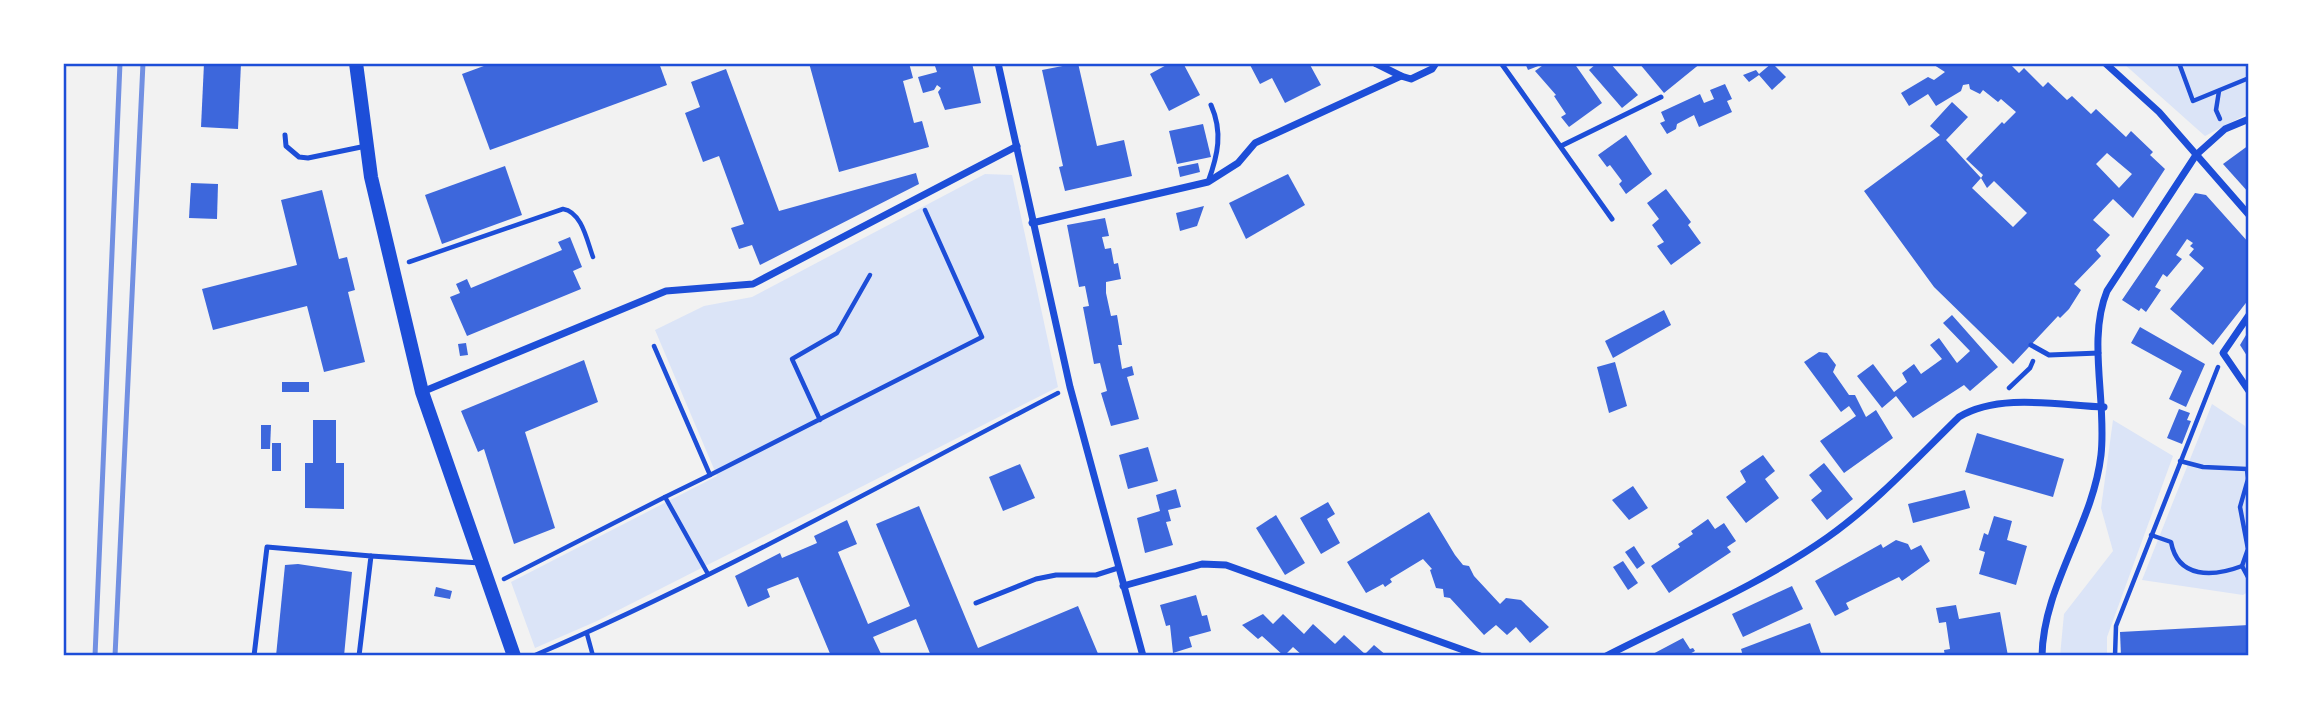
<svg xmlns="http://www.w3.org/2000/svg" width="2312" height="719" viewBox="0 0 2312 719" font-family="Quicksand,sans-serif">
  <rect width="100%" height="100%" fill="#f2f2f2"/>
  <g fill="#dbe4f7">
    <path d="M2123,63H2249V113L2205,136Z"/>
    <path d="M985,174L1012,175L1058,387L597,621L535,648L511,582L717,476L655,330L704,306L752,297Z"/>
    <path d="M2212,404L2245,426L2249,438V591L2243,595L2142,580Z"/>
    <path d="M2113,420L2173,456L2107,637V656H2060L2064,614L2113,551L2101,508Z"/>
  </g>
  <g fill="#3d67dc" fill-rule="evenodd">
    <path d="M204,63H241L238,129L201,127Z"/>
    <path d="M492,63H659L667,85L490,150L462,74Z"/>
    <path d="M809,63H909L913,78L903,81L914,123L922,121L929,147L839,172Z"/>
    <path d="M934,63H972L981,103L945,110L938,92L941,88L937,85L934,90L923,93L918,77L937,72Z"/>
    <path d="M1078,63L1097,146L1124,140L1132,176L1065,191L1059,167L1063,166L1042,70Z"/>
    <path d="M1170,63H1183L1200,95L1169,111L1150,74Z"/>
    <path d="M1249,63H1294L1296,66L1309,63L1321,85L1285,103L1272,78L1260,84Z"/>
    <path d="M1525,63H1546L1528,70Z"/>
    <path d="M1546,63H1574L1602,103L1569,127L1561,117L1566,114L1554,96L1556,95L1535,71Z"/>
    <path d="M1597,63H1610L1638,95L1622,108L1589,70Z"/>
    <path d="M1639,63H1701L1664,93Z"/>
    <path d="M1772,63L1786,77L1772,90L1759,75L1749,82L1743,75L1756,70L1759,74Z"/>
    <path d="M1931,63H2009L2019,73L2024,68L2043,87L2048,82L2067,100L2072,96L2091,114L2096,109L2126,137L2131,131L2153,152L2150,155L2165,169L2133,218L2113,199L2093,220L2110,235L2096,250L2101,256L2074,284L2081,290L2069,309L2060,318L2058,316L2013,364L1934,287L1864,191L1940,135L1930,126L1952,102L1968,117L1946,140L1981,178L1972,188L2013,227L2027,213L1994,181L1987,188L1981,178L1983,175L1966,159L2002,122L2004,124L2016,112L2001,99L1998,102L1983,90L1980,94L1970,89L1969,84L1963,85L1961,91L1936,106L1928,94L1909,106L1901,93L1928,77L1934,80L1945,72ZM2107,153L2132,174L2119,188L2096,164Z"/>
    <path d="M726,69L779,211L916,173L919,184L760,265L752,245L739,249L731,228L744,224L719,156L703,162L685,113L700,107L691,82Z"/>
    <path d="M1725,84L1732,99L1727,101L1732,112L1699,127L1694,115L1677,124L1676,129L1667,134L1660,123L1665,121L1661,112L1700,94L1704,103L1714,99L1710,90Z"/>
    <path d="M1203,124L1211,157L1177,164L1169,131Z"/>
    <path d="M1626,135L1652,174L1626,194L1619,184L1622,181L1610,165L1607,167L1598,155Z"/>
    <path d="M2249,145V193L2223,164Z"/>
    <path d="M1198,163L1200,172L1180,177L1178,167Z"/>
    <path d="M505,166L522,215L442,244L425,195Z"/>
    <path d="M1288,174L1305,205L1246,239L1229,203Z"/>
    <path d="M191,183L218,184L217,219L189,218Z"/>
    <path d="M1666,189L1691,222L1688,225L1701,243L1671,265L1657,246L1664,242L1652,225L1659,219L1647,203Z"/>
    <path d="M322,190L339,259L347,257L355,290L348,292L365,362L324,372L307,306L213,330L202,289L297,265L281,200Z"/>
    <path d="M2195,193L2206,195L2249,243V299L2213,345L2170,309L2204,268L2189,255L2194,249L2190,246L2193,243L2187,239L2176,255L2182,259L2167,277L2163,274L2155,287L2161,290L2146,312L2141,308L2139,311L2122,300Z"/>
    <path d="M1204,206L1197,226L1180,231L1176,213Z"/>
    <path d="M1105,218L1109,236L1102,237L1105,249L1111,248L1114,264L1118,263L1121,279L1106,282V293L1111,316L1117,315L1122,345H1118L1122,369L1132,366L1134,375L1127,377L1139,419L1111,426L1101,393L1107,391L1100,363L1094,364L1083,307L1089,306L1085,286L1079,287L1067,225Z"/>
    <path d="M570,237L582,267L573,271L581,289L467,336L450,297L460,293L456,284L467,279L471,288L562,250L558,242Z"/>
    <path d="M1664,310L1671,325L1613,358L1605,341Z"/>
    <path d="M1952,315L1998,367L1970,391L1964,385L1913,418L1896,396L1882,408L1857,376L1873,364L1894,392L1907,382L1902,373L1914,364L1921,374L1942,359L1930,345L1939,338L1957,363L1970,351L1943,323Z"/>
    <path d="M2140,327L2205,364L2186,407L2169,399L2182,371L2131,343Z"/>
    <path d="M2249,330V359L2240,345Z"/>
    <path d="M466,343L468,355L460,356L458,344Z"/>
    <path d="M1819,352L1827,353L1836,365L1833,372L1849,395H1855L1866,417L1876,410L1893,438L1844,473L1820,441L1856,416L1849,406L1841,412L1804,362Z"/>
    <path d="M584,360L598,402L525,432L555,528L514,544L484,449L478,452L461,411Z"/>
    <path d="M1615,362L1627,406L1609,413L1597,367Z"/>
    <rect x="282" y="382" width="27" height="10"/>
    <path d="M2179,409L2190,413L2187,420L2191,421L2182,444L2167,438Z"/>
    <path d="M313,420H336V463H344V509L305,508V463H313Z"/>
    <path d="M261,425H271L270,449H261Z"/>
    <path d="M1977,433L2064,459L2053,497L1965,472Z"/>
    <rect x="272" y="443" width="9" height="28"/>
    <path d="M1148,447L1158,481L1128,489L1119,455Z"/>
    <path d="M1763,455L1775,471L1765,479L1779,498L1746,523L1726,497L1746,482L1740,471Z"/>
    <path d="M1824,463L1853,499L1827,520L1811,500L1822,491L1809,475Z"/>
    <path d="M1020,464L1035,498L1003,511L989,477Z"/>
    <path d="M1633,486L1648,508L1629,520L1612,500Z"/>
    <path d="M1176,489L1181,507L1168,510L1171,521L1166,522L1173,545L1145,553L1137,518L1160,511L1156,495Z"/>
    <path d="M1965,490L1970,508L1913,523L1908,504Z"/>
    <path d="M1328,502L1335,514L1327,519L1340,543L1321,554L1300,518Z"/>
    <path d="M919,506L978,648L1078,606L1099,656H931L916,619L873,637L882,656H831L798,577L767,589L770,597L748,607L735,576L780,553L782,558L817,543L814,536L847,520L857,544L838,552L868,624L910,606L876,524Z"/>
    <path d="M1429,512L1455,555L1463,565L1469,566L1474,576L1500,604L1506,598L1521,600L1549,627L1530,643L1516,627L1507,635L1496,625L1484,635L1450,598L1444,597L1443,589L1436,588L1430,570L1432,569L1423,559L1390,579L1392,582L1385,587L1383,584L1366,593L1347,562Z"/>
    <path d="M1276,515L1305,563L1285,575L1256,528Z"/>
    <path d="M1994,516L2012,521L2007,540L2027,546L2016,585L1979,574L1985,552L1979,550L1984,533L1988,535Z"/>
    <path d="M1708,519L1715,529L1724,523L1736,541L1727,547L1731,552L1669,593L1651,566L1680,547L1678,544L1693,534L1691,531Z"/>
    <path d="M1896,540L1908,544L1911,550L1921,545L1930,561L1902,581L1899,577L1846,603L1849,609L1835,616L1815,581L1881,544L1883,548Z"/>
    <path d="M1634,546L1645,563L1637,569L1625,552Z"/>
    <path d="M1623,561L1638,583L1628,590L1613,567Z"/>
    <path d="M298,564L352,572L344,656H276L285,565Z"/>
    <path d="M1792,586L1803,609L1743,637L1732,614Z"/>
    <path d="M436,587L452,591L450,599L434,596Z"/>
    <path d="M1196,595L1202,616L1207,615L1211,631L1189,637L1192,647L1173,653L1170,625L1166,626L1160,605Z"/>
    <path d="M1956,605L1959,619L2000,612L2008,656H1945L1944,650L1950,649L1946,622L1939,623L1936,608Z"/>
    <path d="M1263,614L1273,624L1283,614L1304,634L1313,624L1335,644L1344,635L1365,654L1374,645L1387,656H1303L1293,647L1284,656L1262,636L1258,639L1242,625Z"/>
    <path d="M1810,623L1822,656H1743L1741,649Z"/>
    <path d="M2249,625V656H2121L2120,632Z"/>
    <path d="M1683,638L1690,649L1693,648L1695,651L1686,656H1649Z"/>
  </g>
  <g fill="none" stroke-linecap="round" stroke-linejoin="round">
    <g stroke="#1d4ed8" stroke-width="4.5">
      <path d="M2179,63L2193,101L2249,78"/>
      <path d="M2219,91L2216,110L2220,119"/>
      <path d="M409,262L563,209C582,212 587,241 593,257"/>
      <path d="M654,346L710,475L665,497L708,574"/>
      <path d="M2009,388L2030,368L2033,361"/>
      <path d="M820,420L792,359L837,333L870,275"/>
      <path d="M2180,461L2203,467L2247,469L2248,479"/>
      <path d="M710,475L982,337L925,210"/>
      <path d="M2151,535L2171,542C2178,579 2213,577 2242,566L2249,579"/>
      <path d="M2242,566L2248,549L2240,507L2248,479"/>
      <path d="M504,579L665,497"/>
      <path d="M587,634L593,656"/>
      <path d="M533,656C713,579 884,483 1058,393"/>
      <path d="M2115,656L2116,626L2218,367"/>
    </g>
    <g stroke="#1d4ed8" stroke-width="5">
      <path d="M1501,63L1612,219"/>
      <path d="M285,135L286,146L299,157L308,158L366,146"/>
      <path d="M1561,146L1661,97"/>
      <path d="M1208,182C1218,155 1223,132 1211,105"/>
      <path d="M2031,345L2049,355L2099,353"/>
      <path d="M371,556L480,563"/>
      <path d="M976,603L1036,579L1056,575H1096L1118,568"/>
      <path d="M254,656L267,547L371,556L359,656"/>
    </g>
    <g stroke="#1d4ed8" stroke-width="7">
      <path d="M998,63L1070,387L1143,656"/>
      <path d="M1375,63L1401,76"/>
      <path d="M2105,63L2159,112L2249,215"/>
      <path d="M1032,223L1208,182L1238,163L1255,143L1401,76L1411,79L1432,69L1436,63"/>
      <path d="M2249,315L2223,353L2249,391"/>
      <path d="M422,392L666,291L753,284L1017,146"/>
      <path d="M1123,586L1202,564L1226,565L1480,656"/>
      <path d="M1606,656C1680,618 1760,585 1828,537C1876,503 1917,458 1959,417C1999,393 2058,405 2104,407"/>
      <path d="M2042,656C2043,586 2093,525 2101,455C2107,401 2087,340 2107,291L2196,155L2225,129L2249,119"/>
    </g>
    <path stroke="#1d4ed8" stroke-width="14" d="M356,63L371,177L422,392L514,656"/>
    <g stroke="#7290e2" stroke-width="5">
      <path d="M95,656L120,63"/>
      <path d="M115,656L143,63"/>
    </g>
  </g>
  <rect width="2312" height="719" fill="none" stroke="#ffffff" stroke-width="130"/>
  <rect x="65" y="65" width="2182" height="589" fill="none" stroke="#1d4ed8" stroke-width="2.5"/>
</svg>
